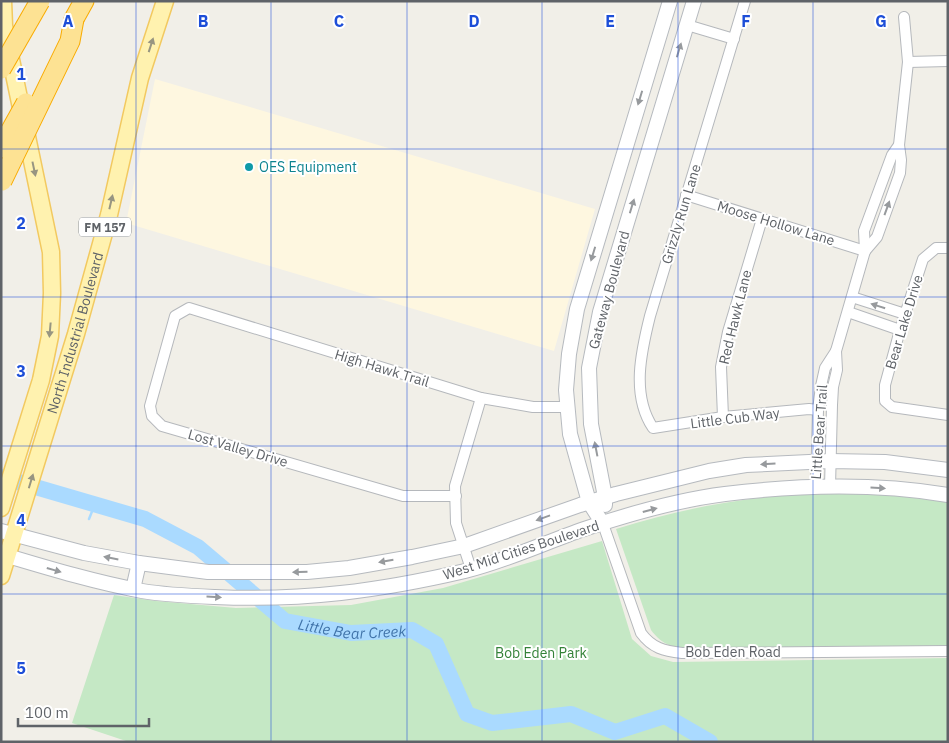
<svg xmlns="http://www.w3.org/2000/svg" width="949" height="743" viewBox="0 0 949 743" font-family="'IBM Plex Sans',sans-serif">
  <rect width="100%" height="100%" fill="#f1efe8"/>
  <path fill="#fef7e0" d="M155,79L595,209L554,351L126,223Z"/>
  <g fill="#c5e8c5">
    <path d="M819,493L882,494L948,502V648L691,650C674,648 662,645 651,630L616,529C682,508 750,496 819,493Z"/>
    <path d="M602,541L632,639L651,656L673,662L948,658V742H129L72,723L114,595L156,601L236,608L351,605L443,588Z"/>
  </g>
  <g fill="none" stroke-linecap="round" stroke-linejoin="round">
    <path stroke="#aadaff" stroke-width="2.5" d="M89,519L95,504"/>
    <path stroke="#aadaff" stroke-width="16" id="s1" d="M1,477L145,519L198,547L285,621L351,633L412,630L436,644L467,714L492,723L571,714L615,732L665,716L710,742"/>
    <defs>
      <g id="street">
        <path d="M745,1L650,316C641,352 631,395 653,428L723,417L809,409L818,410"/>
        <path d="M687,25L734,39"/>
        <path d="M908,62L948,61"/>
        <path d="M686,195L865,251"/>
        <path d="M948,248H936L923,259L900,330L885,385V401L892,407L948,415"/>
        <path d="M865,251L877,237L900,173L901,160L899,145L908,62L904,17"/>
        <path d="M852,297L905,314"/>
        <path d="M848,312L900,330"/>
        <path d="M723,417L721,367L728,332L762,219"/>
        <path d="M816,487L818,410L821,386L825,368L836,351"/>
        <path d="M830,487L832,405L833,387L837,370L836,351L865,251L864,231L892,155L899,145"/>
        <path d="M456,496H403L162,426L152,416L150,406L175,316L189,308L481,398L533,407H568"/>
        <path d="M603,524L641,633C652,648 664,651 682,653L948,651"/>
        <path d="M471,569L456,523L455,486L481,398"/>
      </g>
      <g id="secondary">
        <path d="M605,505V497L591,424L589,368L600,312L694,1"/>
        <path d="M603,524L589,502L570,434L566,390L569,354L577,309L670,1"/>
        <path d="M1,531L84,553L139,563L208,572H307L349,568L412,557L464,546L580,505L616,494L709,471L746,465L830,461L885,462L948,470"/>
        <path d="M1,554C48,568 94,582 142,591C166,595 191,596 215,597C303,601 379,591 465,571C506,561 544,543 584,529C629,514 677,500 725,494C798,485 875,483 948,495"/>
        <path d="M133,589L139,563"/>
      </g>
      <g id="primary">
        <path d="M1,508L41,380L50,336L52,293L51,252L4,26L3,1"/>
        <path id="s2" d="M1,576L76,334L109,215L140,78L165,1"/>
      </g>
      <path id="highway" d="M74,19L84,1"/>
    </defs>
    <use href="#street" stroke="#b5b8bc" stroke-width="12"/>
    <use href="#secondary" stroke="#b6babf" stroke-width="16"/>
    <use href="#primary" stroke="#f2c960" stroke-width="19"/>
    <use href="#highway" stroke="#f9ab00" stroke-width="21"/>
    <use href="#street" stroke="#fff" stroke-width="10"/>
    <use href="#secondary" stroke="#fff" stroke-width="14"/>
    <use href="#primary" stroke="#fff2af" stroke-width="16"/>
    <use href="#highway" stroke="#fde293" stroke-width="19"/>
    <defs>
      <g id="highway-bridge">
        <path d="M1,69L40,1"/>
        <path d="M1,148L26,103"/>
        <path d="M2,181L70,41L74,19"/>
      </g>
    </defs>
    <use href="#highway-bridge" stroke="#f9ab00" stroke-width="21" stroke-linecap="butt"/>
    <use href="#highway-bridge" stroke="#fde293" stroke-width="19"/>
  </g>
  <defs><path id="oneway-solid" d="M-6-.8H1V-3.2L6.5 0L1 3.2V.8H-6Z" transform="scale(1.25)"/></defs>
  <g fill="#979581">
    <use href="#oneway-solid" transform="translate(151 45) rotate(-72)"/>
    <use href="#oneway-solid" transform="translate(34 169) rotate(78)"/>
    <use href="#oneway-solid" transform="translate(111 202) rotate(-77)"/>
    <use href="#oneway-solid" transform="translate(50 330) rotate(95)"/>
    <use href="#oneway-solid" transform="translate(31 481) rotate(-73)"/>
  </g>
  <g fill="#979a9d">
    <use href="#oneway-solid" transform="translate(679 50) rotate(-73)"/>
    <use href="#oneway-solid" transform="translate(640 98) rotate(107)"/>
    <use href="#oneway-solid" transform="translate(632 206) rotate(-73)"/>
    <use href="#oneway-solid" transform="translate(887 208) rotate(-70)"/>
    <use href="#oneway-solid" transform="translate(593 254) rotate(107)"/>
    <use href="#oneway-solid" transform="translate(878 306) rotate(-163)"/>
    <use href="#oneway-solid" transform="translate(596 449) rotate(-101)"/>
    <use href="#oneway-solid" transform="translate(768 464) rotate(177)"/>
    <use href="#oneway-solid" transform="translate(878 488) rotate(3)"/>
    <use href="#oneway-solid" transform="translate(650 510) rotate(-15)"/>
    <use href="#oneway-solid" transform="translate(543 518) rotate(160)"/>
    <use href="#oneway-solid" transform="translate(111 558) rotate(-169)"/>
    <use href="#oneway-solid" transform="translate(386 561) rotate(170)"/>
    <use href="#oneway-solid" transform="translate(54 570) rotate(16)"/>
    <use href="#oneway-solid" transform="translate(300 572) rotate(178)"/>
    <use href="#oneway-solid" transform="translate(214 597) rotate(3)"/>
  </g>
  <path fill="none" stroke="#1d4ed8" stroke-width="1" stroke-opacity="0.55" d="M136,1V742M271,1V742M407,1V742M542,1V742M678,1V742M813,1V742M1,149H948M1,297H948M1,446H948M1,594H948"/>
  <circle fill="#0f9aa8" stroke="#fff" stroke-width="2" cx="249" cy="167" r="5"/>
  <g text-anchor="middle" dominant-baseline="central" stroke-width="4" stroke-linejoin="round" paint-order="stroke">
    <rect fill="#fff" stroke="#8f9295" stroke-width="1" x="79" y="217.5" width="52" height="19" rx="4"/>
    <g font-size="12" font-weight="bold" fill="#5f6368">
      <text x="105" y="227">FM 157</text>
    </g>
    <g font-size="14" fill="#0d838f" stroke="#fff" text-anchor="start">
      <text x="259" y="167">OES Equipment</text>
    </g>
    <g font-size="14" fill="#5f6368" stroke="#fff">
      <text transform="translate(681 214) rotate(-73)">Grizzly Run Lane</text>
      <text transform="translate(776 223) rotate(17)">Moose Hollow Lane</text>
      <text transform="translate(609 290) rotate(-75)">Gateway Boulevard</text>
      <text transform="translate(735 317) rotate(-76)">Red Hawk Lane</text>
      <text transform="translate(904 322) rotate(-73)">Bear Lake Drive</text>
      <text stroke="none"><textPath href="#s2" startOffset="254">North Industrial Boulevard</textPath></text>
      <text transform="translate(382 368) rotate(17)">High Hawk Trail</text>
      <text transform="translate(735 418) rotate(-7)">Little Cub Way</text>
      <text transform="translate(819 432) rotate(-86)">Little Bear Trail</text>
      <text transform="translate(238 448) rotate(16)">Lost Valley Drive</text>
      <text transform="translate(521 550) rotate(-18)">West Mid Cities Boulevard</text>
      <text x="733" y="652">Bob Eden Road</text>
    </g>
    <g font-size="14" fill="#348238" stroke="#fff">
      <text x="541" y="653">Bob Eden Park</text>
    </g>
    <g font-size="15" font-style="italic" fill="#4174aa" stroke="#fff">
      <text stroke="none"><textPath href="#s1" startOffset="392">Little Bear Creek</textPath></text>
    </g>
  </g>
  <g font-size="16" text-anchor="middle" font-weight="bold" fill="#1d4ed8" stroke="#fff" stroke-width="4" stroke-linejoin="round" paint-order="stroke">
    <text x="68" y="27">A</text>
    <text x="203" y="27">B</text>
    <text x="339" y="27">C</text>
    <text x="474" y="27">D</text>
    <text x="610" y="27">E</text>
    <text x="746" y="27">F</text>
    <text x="881" y="27">G</text>
    <text x="21" y="80">1</text>
    <text x="21" y="229">2</text>
    <text x="21" y="377">3</text>
    <text x="21" y="526">4</text>
    <text x="21" y="674">5</text>
  </g>
  <rect width="949" height="743" fill="none" stroke="#5f6368" stroke-width="5"/>
  <path d="M18 718v8h131v-8" fill="none" stroke="#5f6368" stroke-width="2.5"/>
  <text x="25" y="718" font-size="15" fill="#5f6368" stroke="#ffffff" stroke-width="4" paint-order="stroke">100 m</text>
</svg>
